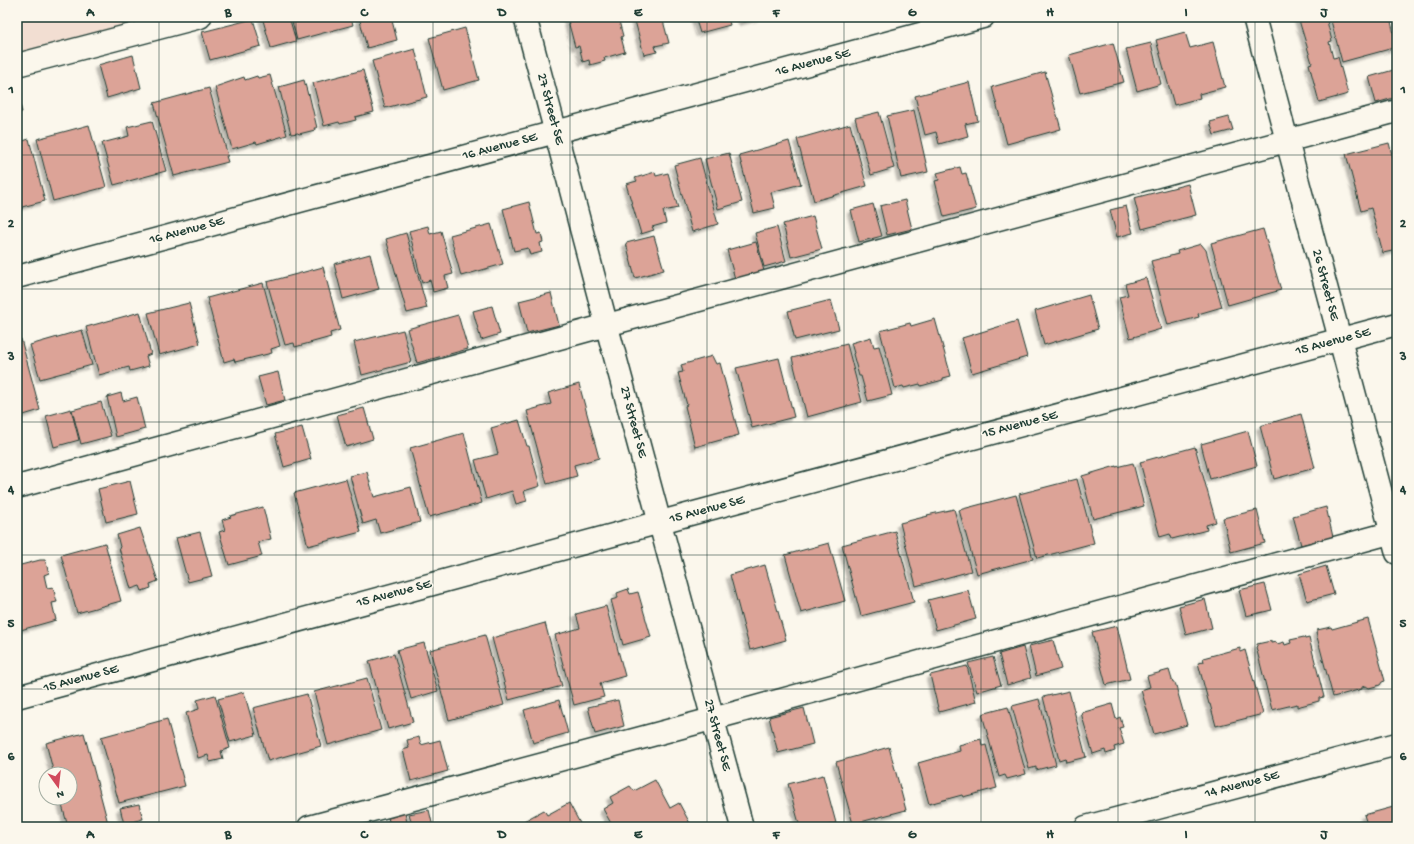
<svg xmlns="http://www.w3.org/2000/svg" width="1414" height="844" viewBox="0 0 1414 844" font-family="'Gochi Hand',sans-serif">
  <defs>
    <filter id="shadow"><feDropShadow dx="-3.5" dy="3.5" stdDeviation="1" flood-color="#0004"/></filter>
  </defs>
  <rect width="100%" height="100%" fill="#fbf7ec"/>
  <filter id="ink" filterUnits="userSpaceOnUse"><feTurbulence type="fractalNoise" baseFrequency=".025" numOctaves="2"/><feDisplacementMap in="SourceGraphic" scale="8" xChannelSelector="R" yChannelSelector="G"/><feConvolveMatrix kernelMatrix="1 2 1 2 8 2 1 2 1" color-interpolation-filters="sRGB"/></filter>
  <g filter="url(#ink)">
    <path fill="#f2ded2" d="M17,17H217L17,74Z"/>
    <g fill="#dca397" stroke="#1f3d34" filter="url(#shadow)">
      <path d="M262,17H289L296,41L271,48Z"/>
      <path d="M291,17H351L353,25L297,40Z"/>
      <path d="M359,17H391L397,40L367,48Z"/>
      <path d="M567,17H615L616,22L619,21L623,36L621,37L625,52L604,58L605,61L590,65L589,60L583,62L579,46L575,47Z"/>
      <path d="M634,17H662L669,43L655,46L657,52L644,55Z"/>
      <path d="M695,17H728L730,25L700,33Z"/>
      <path d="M741,17H761L743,22Z"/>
      <path d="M1298,17H1326L1332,41L1329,42L1333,58L1338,57L1348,94L1319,102L1309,64L1312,63Z"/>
      <path d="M1330,17H1390L1397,47L1342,62Z"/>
      <path d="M253,19L261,46L210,60L202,32Z"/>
      <path d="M465,28L479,80L443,90L429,38Z"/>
      <path d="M1185,32L1190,48L1213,42L1225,87L1199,94L1200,98L1174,105L1156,40Z"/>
      <path d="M1113,43L1124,82L1080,93L1069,55Z"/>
      <path d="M1151,43L1161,84L1137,91L1126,49Z"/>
      <path d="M415,49L427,97L385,108L372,61Z"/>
      <path d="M133,55L141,88L107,98L98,65Z"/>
      <path d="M1397,69V97L1376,103L1369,77Z"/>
      <path d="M363,70L374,112L355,117L356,120L340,124L339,122L324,126L313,83Z"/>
      <path d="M1045,72L1061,129L1007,144L992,87Z"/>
      <path d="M270,75L287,135L257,144L256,142L232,149L215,87L244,77L245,80L257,76L258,78Z"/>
      <path d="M304,80L308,95L309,94L317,128H314L315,130L299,134L298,133L291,134L279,87Z"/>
      <path d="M969,82L978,121L965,124L968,136L939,144L936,132L925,135L915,96Z"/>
      <path d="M209,88L228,156H226L228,162L174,176L154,103Z"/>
      <path d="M17,93L22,112L17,113Z"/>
      <path d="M914,110L928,172L901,178L887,116Z"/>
      <path d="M879,112L894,168L871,175L855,118Z"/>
      <path d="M1229,117L1233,130L1214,135L1210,122Z"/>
      <path d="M152,121L166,171L114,185L102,143L129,136L127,127Z"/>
      <path d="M850,124L867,186L814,201L797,139Z"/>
      <path d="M89,125L106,187L53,201L37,139Z"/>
      <path d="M29,139L45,201L22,207V209L17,211V143Z"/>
      <path d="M789,141L801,184L771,192L775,208L754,213L739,155Z"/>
      <path d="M1389,143L1397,174V250L1383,253L1371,208L1361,211L1346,154Z"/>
      <path d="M729,153L742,202L718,209L705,159Z"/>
      <path d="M700,158L718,224L692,232L674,165Z"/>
      <path d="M960,167L962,174L966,173L976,209L944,217L935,181L939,180L937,173Z"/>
      <path d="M655,172L656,176L668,173L678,208L663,211L666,223L652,227L654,230L641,234L626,184L637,181L635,178Z"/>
      <path d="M1188,184L1196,215L1142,229L1134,198Z"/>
      <path d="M905,200L912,229L887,235L880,206Z"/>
      <path d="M529,202L537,234L541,233L543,242L540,243L542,252L530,255L528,248L514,251L503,209Z"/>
      <path d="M873,204L882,236L859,242L851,210Z"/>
      <path d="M1126,206L1133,233L1117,237L1110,210Z"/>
      <path d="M813,216L822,249L791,257L783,224Z"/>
      <path d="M491,224L503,264L461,276L450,235Z"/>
      <path d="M428,226L430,234L441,231L453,274L445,276L448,288L433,292L430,280L422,283L409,231Z"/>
      <path d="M777,227L786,261L764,267L755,233Z"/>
      <path d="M1263,229L1281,290L1228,305L1211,243Z"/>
      <path d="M406,233L427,308L407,313L386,239Z"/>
      <path d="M654,236L664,270L635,278L626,243Z"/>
      <path d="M756,242L764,271L735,279L727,250Z"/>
      <path d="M1201,244L1206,250L1222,307L1198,314L1199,317L1168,325L1151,261L1178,254L1177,251Z"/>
      <path d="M370,254L379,289L343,299L334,264Z"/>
      <path d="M323,267L340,330L330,333L331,337L295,347L294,343L285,345L267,282Z"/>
      <path d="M1146,278L1161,329L1130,338L1119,297L1128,295L1125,284Z"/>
      <path d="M263,283L280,346L271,349L272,353L235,362L234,359L224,362L207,298Z"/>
      <path d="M551,293L559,325L527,333L519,301Z"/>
      <path d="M1089,295L1098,329L1044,345L1035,311Z"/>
      <path d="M831,300L839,329L795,340L788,311Z"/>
      <path d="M189,303L200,344L159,355L148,313Z"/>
      <path d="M492,306L500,334L481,340L473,311Z"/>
      <path d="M140,312L151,354L146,356L149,366L130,371L129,367L99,375L86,327Z"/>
      <path d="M458,315L468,349L417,363L407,329Z"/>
      <path d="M935,319L951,376L943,378V380L921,386L920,384L904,388L903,386L895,388L880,331L910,323L911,326Z"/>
      <path d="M1017,321L1027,357L972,373L962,338Z"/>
      <path d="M82,330L92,365L40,379L30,345Z"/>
      <path d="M403,330L411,362L362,375L354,342Z"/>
      <path d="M871,337L874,347L879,346L892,395L868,401L861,376H859L853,354L854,353L851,343Z"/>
      <path d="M17,339H21L40,410L17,417Z"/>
      <path d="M847,344L862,402L807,417L792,358Z"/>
      <path d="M712,356L716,364L720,363L739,435L695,447L685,406L687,405L678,373L683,372L681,365Z"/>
      <path d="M779,358L794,417L752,428L736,368Z"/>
      <path d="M278,372L285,400L266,405L258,377Z"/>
      <path d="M579,384L599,458L574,465L577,476L547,484L527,411L551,404L548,393Z"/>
      <path d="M121,393L123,401L137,397L145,429L116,437L107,397Z"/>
      <path d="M101,402L111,436L81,444L72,410Z"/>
      <path d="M364,408L373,439L346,447L337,415Z"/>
      <path d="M71,409L79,440L54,447L46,416Z"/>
      <path d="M1301,414L1315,468L1274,479L1260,426Z"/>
      <path d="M519,420L527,446H529L540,486L524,491L527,501L516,504L512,491L486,499L475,460L498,454L491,428Z"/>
      <path d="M302,427L311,459L284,467L275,434Z"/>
      <path d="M1248,431L1257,466L1210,479L1201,444Z"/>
      <path d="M464,433L482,503L429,517L410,448Z"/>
      <path d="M1195,447L1216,522L1206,525L1207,530L1172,539L1170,534L1160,537L1140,462Z"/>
      <path d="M1133,463L1144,506L1093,519L1082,476L1116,466V467Z"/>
      <path d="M367,472L374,497L411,487L420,522L380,533L376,520L363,524L350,476Z"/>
      <path d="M346,479L361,532L308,546L294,493Z"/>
      <path d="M1077,479L1094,543L1037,558L1019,494Z"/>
      <path d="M130,481L138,514L106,522L98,489Z"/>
      <path d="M1016,495L1033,559L977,574L959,510Z"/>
      <path d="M263,507L271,539L258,542L262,556L229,565L219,532L225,530L222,520L231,517L230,516Z"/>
      <path d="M1326,507L1333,537L1301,545L1293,516Z"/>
      <path d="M954,509L971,571L916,586L900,523L928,516L927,515Z"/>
      <path d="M1257,510L1265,543L1231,552L1223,518Z"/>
      <path d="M140,528L158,581L150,584L151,588L142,591L140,586L131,589L119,548L120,547L117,535Z"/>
      <path d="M895,531L914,602L861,616L842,545Z"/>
      <path d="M200,532L212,576L188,582L176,538Z"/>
      <path d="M105,543L121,601L77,613L61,555Z"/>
      <path d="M829,543L845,601L801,613L785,555Z"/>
      <path d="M40,560H45L49,573L44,575L47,588L53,587L57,602L52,603L56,620L17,631V566Z"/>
      <path d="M765,565L786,640L750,650L730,575Z"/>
      <path d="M1326,566L1334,594L1307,601L1299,574Z"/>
      <path d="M1265,584L1272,610L1246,616L1239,590Z"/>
      <path d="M628,589L630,594L638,592L651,637L623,645L611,600L618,598L617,593Z"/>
      <path d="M968,590L976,619L936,630L928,600Z"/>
      <path d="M1205,599L1212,628L1186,635L1179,606Z"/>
      <path d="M606,606L625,676L600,683L604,697L574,705L555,635L580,628L576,614Z"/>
      <path d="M1368,619L1385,681L1382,682L1380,685L1369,688L1366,686L1362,687V689L1333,697L1316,633H1317V630L1331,627L1332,629Z"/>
      <path d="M545,623L562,686L509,700L492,638Z"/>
      <path d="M1117,626L1130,679L1106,685L1092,632Z"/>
      <path d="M485,635L504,705L449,720L430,650Z"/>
      <path d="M1304,637L1305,639L1309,638L1324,697L1319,698V701L1297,707V704L1272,710L1256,647L1257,646V644L1271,641V643L1276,642L1277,644L1284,642L1285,645L1291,643L1290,640Z"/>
      <path d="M1053,640L1061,669L1036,676L1029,646Z"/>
      <path d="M424,643L438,691L411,699L397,650Z"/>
      <path d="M1023,647L1031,678L1007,685L999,654Z"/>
      <path d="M1240,648V652L1245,650L1263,714L1216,726L1210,704H1209L1198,663L1204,662L1203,658Z"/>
      <path d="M394,654L413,722L388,729L369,661Z"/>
      <path d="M993,657L1001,685L977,692L968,663Z"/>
      <path d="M967,666L976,702L939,712L930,675Z"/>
      <path d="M1169,670L1173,683H1175L1187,725L1154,734L1141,690L1150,687L1147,676Z"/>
      <path d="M367,678L381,730L328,745L314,692Z"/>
      <path d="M1069,691L1086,757L1066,762L1065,758L1059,760L1043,697Z"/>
      <path d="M244,692L256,735L230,742L218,699Z"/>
      <path d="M307,694L321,746L268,761L253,708Z"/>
      <path d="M215,695L230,748L221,751L223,759L210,762L208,755L198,758L186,713L199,709L197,700Z"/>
      <path d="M1039,699L1056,765L1036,770V767L1029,769L1012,706Z"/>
      <path d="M559,700L568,733L533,743L524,710Z"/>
      <path d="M618,700L624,726L595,734L588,707Z"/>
      <path d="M1112,704L1116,719L1120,717L1123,727L1119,728L1124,744L1114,747L1115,751L1106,754L1105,750L1093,754L1081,713Z"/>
      <path d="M1008,707L1026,774L1007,779L1005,775L999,777L982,714Z"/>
      <path d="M804,708L813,744L778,753L769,717Z"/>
      <path d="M167,719L185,786L119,803L101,737Z"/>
      <path d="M84,733L109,827H68L60,798H70V774H54L46,743Z"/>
      <path d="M419,737L421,745L440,740L448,771L411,781L403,750L409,748L407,740Z"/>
      <path d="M981,739L982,746L986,745L997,788L963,797L962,795L929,804L918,763L960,751L959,745Z"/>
      <path d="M889,747L906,810L853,824L836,762Z"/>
      <path d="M823,775L836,823L822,827H800L788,784Z"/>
      <path d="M655,780L670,808L679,803L692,827H613L603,809L613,803L610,797L630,786L634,791Z"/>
      <path d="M569,803L582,827H527V826L524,821L544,810L547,815Z"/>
      <path d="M139,804L143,819L124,824L120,808Z"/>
      <path d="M1397,806V827H1356L1367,824L1364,815Z"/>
      <path d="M429,810L433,827H413L409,814Z"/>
      <path d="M405,813L408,827H391L388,818Z"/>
    </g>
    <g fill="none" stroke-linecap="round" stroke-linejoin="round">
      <defs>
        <g id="minor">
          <path d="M525,17C553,120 579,223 607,327C652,493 697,660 742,827"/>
          <path d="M1254,17L1397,553"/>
          <path d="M17,65L200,17"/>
          <path d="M17,277L983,17"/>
          <path d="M17,487L585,331L1397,111"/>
          <path d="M17,697L694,513L1397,324"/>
          <path d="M309,827L738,712L1397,531"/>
          <path d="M1086,827L1397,744"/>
        </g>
      </defs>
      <use href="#minor" stroke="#1f3d34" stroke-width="25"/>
      <use href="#minor" stroke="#fbf7ec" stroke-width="22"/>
    </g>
  </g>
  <path fill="none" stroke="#1f3d34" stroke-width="1" stroke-opacity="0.55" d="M159,17V827M296,17V827M433,17V827M570,17V827M707,17V827M844,17V827M981,17V827M1118,17V827M1255,17V827M17,155H1397M17,289H1397M17,422H1397M17,555H1397M17,689H1397"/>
  <g text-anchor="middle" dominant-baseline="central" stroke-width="3" stroke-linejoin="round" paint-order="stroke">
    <g font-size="14" fill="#1f3d34" stroke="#fbf7ec">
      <text transform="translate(813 63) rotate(-15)">16 Avenue SE</text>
      <text transform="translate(550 109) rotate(75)">27 Street SE</text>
      <text transform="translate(500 147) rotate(-15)">16 Avenue SE</text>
      <text transform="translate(187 231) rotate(-15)">16 Avenue SE</text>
      <text transform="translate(1325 285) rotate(75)">26 Street SE</text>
      <text transform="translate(1333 342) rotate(-15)">15 Avenue SE</text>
      <text transform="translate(633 422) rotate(75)">27 Street SE</text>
      <text transform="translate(1020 425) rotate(-15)">15 Avenue SE</text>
      <text transform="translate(707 510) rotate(-15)">15 Avenue SE</text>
      <text transform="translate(394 594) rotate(-15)">15 Avenue SE</text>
      <text transform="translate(81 679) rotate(-15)">15 Avenue SE</text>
      <text transform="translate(717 735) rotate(75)">27 Street SE</text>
      <text transform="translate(1242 785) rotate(-15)">14 Avenue SE</text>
    </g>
  </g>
  <rect width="1414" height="844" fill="none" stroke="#fbf7ec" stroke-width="44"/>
  <g transform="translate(58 786) rotate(165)"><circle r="19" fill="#fbf7ec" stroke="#a3ada2"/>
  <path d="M0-3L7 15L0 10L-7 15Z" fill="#d1495b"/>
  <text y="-6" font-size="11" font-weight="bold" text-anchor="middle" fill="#1f3d34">N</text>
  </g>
  <rect x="22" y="22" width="1370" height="800" fill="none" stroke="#1f3d34" stroke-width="1.5"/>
  <g font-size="13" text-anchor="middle" font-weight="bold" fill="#1f3d34">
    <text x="90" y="16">A</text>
    <text x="228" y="16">B</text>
    <text x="364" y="16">C</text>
    <text x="502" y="16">D</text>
    <text x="638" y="16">E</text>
    <text x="776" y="16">F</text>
    <text x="912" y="16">G</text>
    <text x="1050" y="16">H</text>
    <text x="1186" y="16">I</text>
    <text x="1324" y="16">J</text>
    <text x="11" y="93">1</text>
    <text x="1403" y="93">1</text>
    <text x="11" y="227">2</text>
    <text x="1403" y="227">2</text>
    <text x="11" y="360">3</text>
    <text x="1403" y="360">3</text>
    <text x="11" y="493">4</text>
    <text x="1403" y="493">4</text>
    <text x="11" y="627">5</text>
    <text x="1403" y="627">5</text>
    <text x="11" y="760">6</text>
    <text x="1403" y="760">6</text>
    <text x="90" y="838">A</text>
    <text x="228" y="838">B</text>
    <text x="364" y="838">C</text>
    <text x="502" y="838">D</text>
    <text x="638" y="838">E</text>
    <text x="776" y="838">F</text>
    <text x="912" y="838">G</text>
    <text x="1050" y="838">H</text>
    <text x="1186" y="838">I</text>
    <text x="1324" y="838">J</text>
  </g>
</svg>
